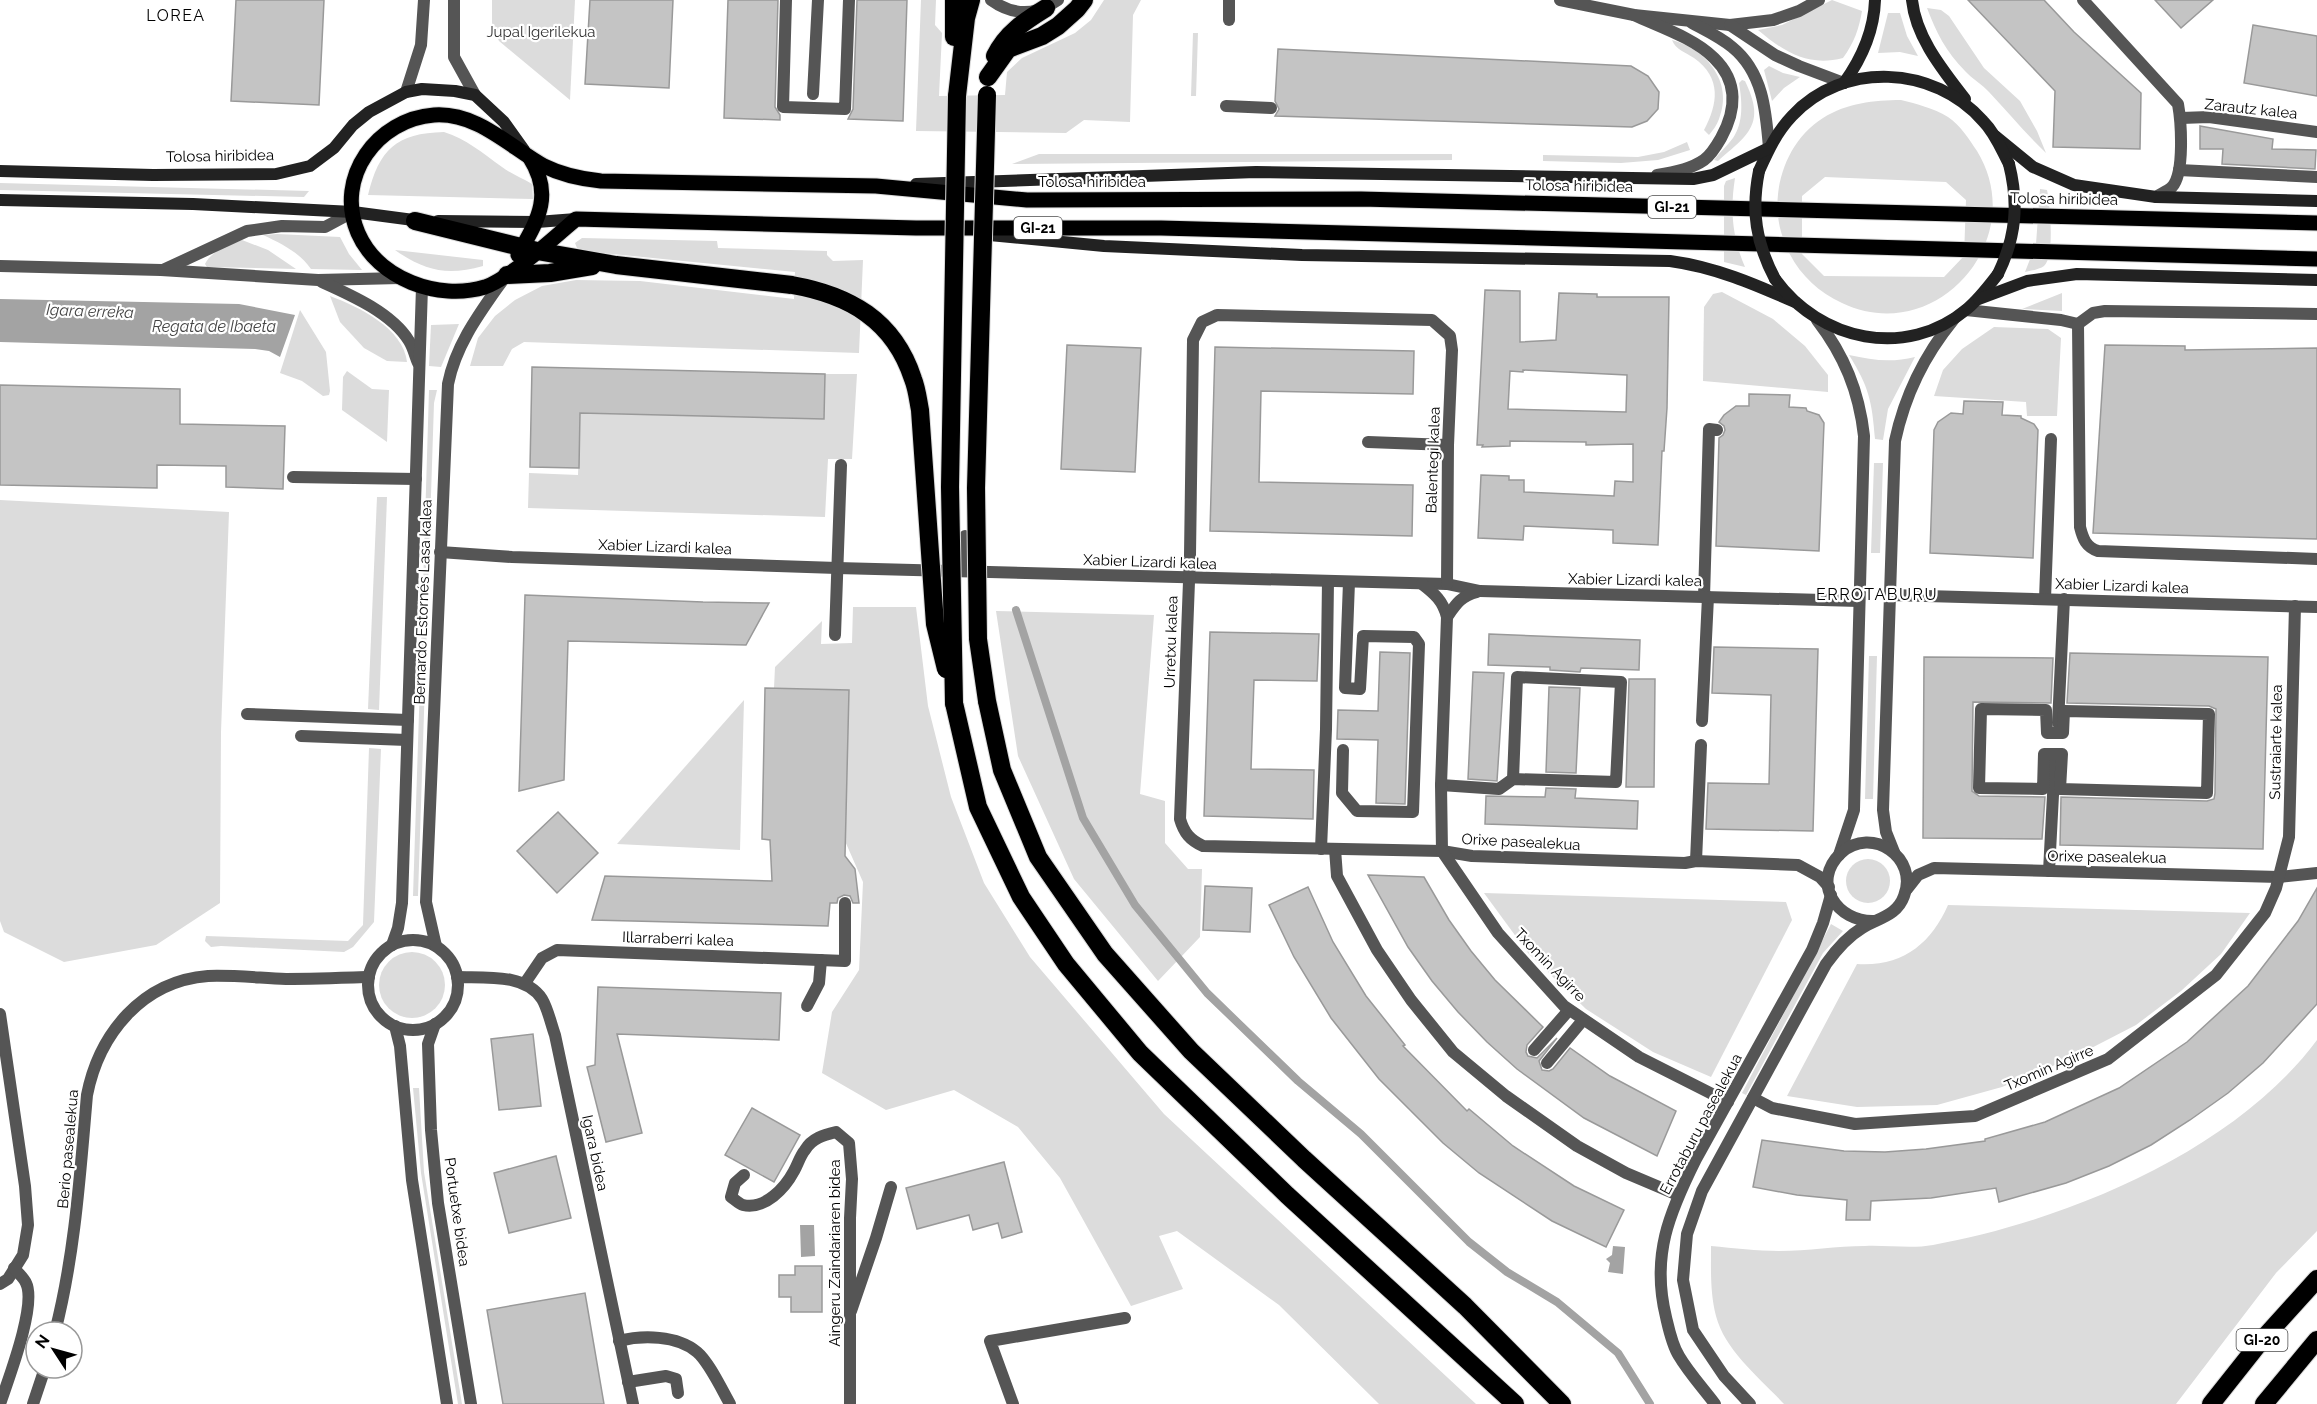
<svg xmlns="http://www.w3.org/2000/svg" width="2317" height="1404" viewBox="0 0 2317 1404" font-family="Raleway,sans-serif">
  <rect width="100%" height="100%" fill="#fff"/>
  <g fill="#dcdcdc" fill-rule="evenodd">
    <path d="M492,0H575L570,100L499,41L492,26Z"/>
    <path d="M921,0H936L935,25L942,33L939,96L1005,95L1007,72L1022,58L1075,33L1091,20L1104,0H1141L1133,15L1130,122L1084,120L1066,133L916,131Z"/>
    <path d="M1832,0L1862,11C1859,29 1854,43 1843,58C1808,67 1784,52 1758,30L1782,25Z"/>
    <path d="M1927,8L1941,10L1949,16L1984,68L2020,101L2037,131L2046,153C2026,134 2008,112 1989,92C1982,84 1972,79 1965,71C1946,52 1936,32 1927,8Z"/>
    <path d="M1888,13H1900L1907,36L1918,56L1900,52L1878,53Z"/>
    <path d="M1193,33H1198L1196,96H1191Z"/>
    <path d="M1672,40C1706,49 1734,82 1719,119C1717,125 1713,130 1709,135L1704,130C1718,104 1722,78 1694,58C1685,52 1676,50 1672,40Z"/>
    <path d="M1769,66L1783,73L1800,77L1784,88L1772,101L1764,70Z"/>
    <path d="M1742,80L1745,81C1766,124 1749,134 1718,161L1714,160C1720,152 1727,146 1733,138C1744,122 1742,101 1739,83Z"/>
    <path d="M1901,100C1917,104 1933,108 1948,117C1960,125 1969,139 1977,151C2031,239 1936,348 1842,303C1814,290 1793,268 1783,238C1768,197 1784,142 1823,118C1847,103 1874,100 1901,100ZM1825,177L1946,182L1966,200L1964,256L1944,277L1824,276L1802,254V196Z"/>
    <path d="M444,132C467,139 482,153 502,167C511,174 522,178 532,184L533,199L368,195C379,150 396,133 444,132Z"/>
    <path d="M1687,142L1690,150L1658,160L1621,163L1543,161V155L1638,157L1664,152Z"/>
    <path d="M1039,154H1452V160L1012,164Z"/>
    <path d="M1735,178C1730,210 1732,237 1745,267L1724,262V186L1726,181Z"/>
    <path d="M0,183L309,191L304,197L0,190Z"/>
    <path d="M2040,189L2047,190C2050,203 2055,257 2044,266C2040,269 2031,271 2025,272L2036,244Z"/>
    <path d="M277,234L340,237L349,254L362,270L311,269C299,252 282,244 263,235Z"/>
    <path d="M582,238L717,241L718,248L827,251V255L833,261L863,260L859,353L524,342L512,349L503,366H470L478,338L495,316L515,300L542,286L576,280L640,281L794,299L795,272L592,252L577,248L575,243Z"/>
    <path d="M242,240L268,250L296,269L207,267L205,264C211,251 229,245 242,240Z"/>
    <path d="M395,250L483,260V266C447,276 425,271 395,250Z"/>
    <path d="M1722,292L1773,319L1805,346L1828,375V392L1703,381L1704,307L1713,294Z"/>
    <path d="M2062,293V311L2022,309Z"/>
    <path d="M330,296C359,307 403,328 407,362L387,361L364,348L340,322Z"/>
    <path d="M300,310L326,352L330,391L329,395L323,396L302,381L280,373Z"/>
    <path d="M459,324L441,367L429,366L431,325Z"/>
    <path d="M1994,327L2048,329L2061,338L2057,416H2027L2026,402L1934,396L1943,370L1962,349Z"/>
    <path d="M1849,355C1872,360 1891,363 1915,357L1888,409L1883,440L1875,439C1872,401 1869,387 1849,355Z"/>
    <path d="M347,371L372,389L389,390L387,442L342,410L343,377Z"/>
    <path d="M825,374H857L852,459H828L825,517L528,508L529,473L578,475L580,413L823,419Z"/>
    <path d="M429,390H437L434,403L428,588H423Z"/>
    <path d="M1874,463H1883L1880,553H1871Z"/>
    <path d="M377,497H387L379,710L368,709Z"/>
    <path d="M0,500L229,512L221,732L220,903L156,945L64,962L4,932L0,921Z"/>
    <path d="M853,607H916L928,706L951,797L984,883L1030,957L1164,1114L1476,1404H1379L1279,1305L1177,1231L1159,1236L1183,1289L1131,1306L1060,1178L1018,1127L954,1090L886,1110L822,1073L832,1012L859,970L863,882L845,841L849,690L774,688L775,667L822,621L821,644L852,643Z"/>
    <path d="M996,611L1154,615L1140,794L1165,801V843L1188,869H1202L1200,937L1158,981L1074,879L1018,756Z"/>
    <path d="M422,621H427L418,896H413Z"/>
    <path d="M1869,656H1877L1873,799H1865Z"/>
    <path d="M744,700L740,850L617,844Z"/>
    <path d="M369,748L381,749L374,922L353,947L344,952L221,946L211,947L205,941L206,936L348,941L363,925Z"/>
    <circle cx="1868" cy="881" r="22"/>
    <path d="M1484,893L1786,902L1792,920L1711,1077L1653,1052L1586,1009L1528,953Z"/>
    <path d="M1948,905L2250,913L2221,954L2181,991L2136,1025L2074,1057L2002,1087L1937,1105L1857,1107L1787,1096L1857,964C1902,967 1931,944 1948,905Z"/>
    <path d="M1831,924L1843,931L1823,953L1746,1095L1742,1093Z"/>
    <circle cx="412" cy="985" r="33"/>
    <path d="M2317,1040V1231L2276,1273L2176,1404H1784C1760,1378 1725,1351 1716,1316C1710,1293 1711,1270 1711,1246C1734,1248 1757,1251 1779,1251C1808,1251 1837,1246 1865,1246C1887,1245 1912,1249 1933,1245C2066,1221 2235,1151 2317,1040Z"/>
    <path d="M413,1088H419L424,1172L462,1404H458L421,1173Z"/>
  </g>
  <g fill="#a3a3a3">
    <path d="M0,299L239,304L295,315L280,357L269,351L255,349L0,342Z"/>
    <path d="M800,1225H814L815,1256L801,1257Z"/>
    <path d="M1613,1246L1625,1247L1623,1274L1608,1272L1610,1263L1606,1259L1612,1255Z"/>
  </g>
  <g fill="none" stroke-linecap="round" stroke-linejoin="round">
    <path stroke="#a3a3a3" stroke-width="8" d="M1016,610L1083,818L1135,905L1207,993L1298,1081L1361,1134L1469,1242L1507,1272L1557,1302L1618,1353L1650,1404"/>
  </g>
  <g fill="#c4c4c4" stroke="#999" stroke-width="1.5" fill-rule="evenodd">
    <path d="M236,0H324L319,105L231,101Z"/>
    <path d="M590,0H673L669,88L585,84Z"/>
    <path d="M728,0H778L775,107L780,115V120L724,118Z"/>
    <path d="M857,0H907L903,121L848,119L853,109Z"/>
    <path d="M1968,0H2044L2074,32L2141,93L2140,149L2053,147L2055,91Z"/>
    <path d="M2155,0H2213L2181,28Z"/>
    <path d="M2253,25L2317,36V96L2244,83Z"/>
    <path d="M1278,49L1631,66L1648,76L1659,92L1658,109L1647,121L1632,127L1275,116L1279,109L1275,101Z"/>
    <path d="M2200,126L2273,139L2272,149L2316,150L2315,169L2222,164L2223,149H2200Z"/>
    <path d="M1485,290L1520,291V342L1556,340L1559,293L1597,294V297H1669L1667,408L1664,451H1662L1658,545L1613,543V530L1524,526L1523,540L1478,538L1481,475L1509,476V480H1524V492L1614,496L1615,481L1633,482V444L1586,445V442L1510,441V446L1482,447L1483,445H1477ZM1523,370L1627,375L1626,412L1508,409L1510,371L1523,372Z"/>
    <path d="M1067,345L1141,348L1135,472L1061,469Z"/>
    <path d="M2105,345L2185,346V350L2317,348V539L2093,533Z"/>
    <path d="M1215,347L1414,351L1413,394L1261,391L1259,482L1413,485L1412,536L1210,531Z"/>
    <path d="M532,367L825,374L824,419L580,413L579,468L530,467Z"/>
    <path d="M0,385L180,389V424L285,426L283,489L226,487V466L157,465V488L0,485Z"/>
    <path d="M1749,394L1790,395L1789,407L1806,408L1807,411L1819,415L1824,423L1819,551L1716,546L1719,438L1723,435L1725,430L1724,426L1719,422L1724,415L1736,406H1749Z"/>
    <path d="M1964,401L2003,402L2002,415L2021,416V418L2034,424L2038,430L2033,558L1930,553L1934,430L1938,422L1951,413L1963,414Z"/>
    <path d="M525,595L703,602L769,603L746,645L568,641L564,780L519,791Z"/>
    <path d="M1210,632L1319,634L1317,681L1254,680L1251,769L1314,770L1313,819L1204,816Z"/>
    <path d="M1489,634L1640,640L1639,670L1581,668L1580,672L1550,670V667L1488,665Z"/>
    <path d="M1714,647L1818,649L1813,831L1706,829L1708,783L1769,784L1771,695L1712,693Z"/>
    <path d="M1380,652L1410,653L1405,804L1376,803L1378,740L1337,739L1338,710L1378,711Z"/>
    <path d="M2070,653L2268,657L2263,849L2060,845L2061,797L2207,801L2214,799L2215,793L2216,709L2209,706L2067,703Z"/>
    <path d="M1924,657L2053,658L2051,703L1973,702L1972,791L1979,796L2045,797L2042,839L1923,838Z"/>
    <path d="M1473,672L1504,673L1497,781L1468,779Z"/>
    <path d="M1629,679H1655L1654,787H1626Z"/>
    <path d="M1549,687L1580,688L1576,773L1546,772Z"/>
    <path d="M765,688L849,690L845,856L855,869L859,903H853L850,896L844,895L838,898L837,903H830L828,926L592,920L605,876L772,881L770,840L762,839Z"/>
    <path d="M1546,788L1576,789L1575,798L1638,801L1637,829L1485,824L1486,796L1545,797Z"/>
    <path d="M558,812L598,853L557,893L517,851Z"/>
    <path d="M1368,875L1424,877L1449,920L1471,951L1495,980L1543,1027L1527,1045L1526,1052L1528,1056L1537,1058L1557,1038L1539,1061L1542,1070L1549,1071L1553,1069L1570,1048L1610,1076L1676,1111L1657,1156L1584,1118L1517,1069L1487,1042L1458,1012L1432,981L1408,947Z"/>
    <path d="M1205,886L1252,888L1250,932L1203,930Z"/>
    <path d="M1308,887L1333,942L1366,996L1405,1045L1403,1046L1467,1111L1469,1109L1513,1146L1574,1186L1624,1210L1606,1247L1552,1221L1479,1173L1443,1143L1379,1079L1331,1018L1294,957L1269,905Z"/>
    <path d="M2317,888V1004L2263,1063L2228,1093L2190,1120L2151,1145L2109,1166L2066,1183L1999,1202L1996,1188L1931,1198L1871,1201L1870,1220H1846L1847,1200L1797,1195L1753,1187L1762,1140L1844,1151L1885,1152L1926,1149L1985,1141V1139L2045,1122L2119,1088L2187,1042L2248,986L2298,921Z"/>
    <path d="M598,987L781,993L779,1040L617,1034L642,1133L606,1142L587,1067L595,1065Z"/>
    <path d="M533,1034L541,1106L499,1110L491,1039Z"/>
    <path d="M752,1108L800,1135L774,1182L725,1155Z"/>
    <path d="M556,1156L571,1218L509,1233L494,1173Z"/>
    <path d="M1004,1162L1022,1232L1002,1238L998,1223L973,1230L969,1215L917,1229L906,1188Z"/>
    <path d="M795,1266H822V1312H791V1297H779V1275H795Z"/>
    <path d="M585,1293L604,1404H503L487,1310Z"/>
  </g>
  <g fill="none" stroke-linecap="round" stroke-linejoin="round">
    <defs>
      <g id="primary">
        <path d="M2317,223L1361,199L1027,200L876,186L601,181C581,179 562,175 544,166C510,147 477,112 434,115C378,119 334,177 358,233C378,279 438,301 485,287C509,279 555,237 576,219L916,228H1161L2317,259"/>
        <path d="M518,255C537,221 554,196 530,158"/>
      </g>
      <g id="motorway">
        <path d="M954,37V0"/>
        <path d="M995,56C1006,33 1025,21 1046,8"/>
        <path d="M988,77L1008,49L1042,36L1058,26L1077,9L1084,0"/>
        <path d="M957,96L966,18L971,0"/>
        <path d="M415,221L537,251L616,265L792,285"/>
        <path d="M507,275L550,273L592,266"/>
        <path d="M987,701L1002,770L1038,857L1105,954L1191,1051L1304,1159L1465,1306L1562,1404"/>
        <path d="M954,703L978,807L1021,897L1066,964L1140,1053L1287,1195L1515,1404"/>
        <path d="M2211,1404L2261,1341L2317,1279"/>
        <path d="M2264,1404L2317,1340"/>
      </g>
    </defs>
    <use href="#primary" stroke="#dbdbdb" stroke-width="17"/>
    <use href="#motorway" stroke="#dbdbdb" stroke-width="20"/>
    <g stroke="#555" stroke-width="12">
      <path d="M1229,20V0"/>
      <path d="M1226,106L1271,108"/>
      <path d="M2179,170L2317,177"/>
      <path d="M1966,310L2061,320L2078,324L2080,527C2083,539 2086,547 2098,551L2317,559"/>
      <path d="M2078,324L2093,313L2105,311L2317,314"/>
      <path d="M1368,442L1448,445"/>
      <path d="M293,477L416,479"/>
      <path d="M965,571V536"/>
      <path d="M1704,597L1709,429L1717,430"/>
      <path d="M2045,599L2051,439"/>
      <path d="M835,635L841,465"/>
      <path d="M247,714L408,720"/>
      <path d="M1702,721L1708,597"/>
      <path d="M2058,723L2064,599"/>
      <path d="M301,736L407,740"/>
      <path d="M1343,750L1342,793L1357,811L1413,812L1419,644L1414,637L1363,636L1360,689L1345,688L1349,582"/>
      <path d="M1441,785L1499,789L1513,779L1616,782L1621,682L1517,677L1513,779"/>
      <path d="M1321,849L1326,729L1328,581"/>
      <path d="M1696,861L1701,745"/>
      <path d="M2049,871L2055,757"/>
      <path d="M525,983L542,958L557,950L845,961V903"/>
      <path d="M807,1006L819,983L821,960"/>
      <path d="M0,1014L25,1186L28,1225L23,1255L8,1279L0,1284"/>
      <path d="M1534,1050L1569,1010"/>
      <path d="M1547,1063L1583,1020"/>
      <path d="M851,1311L876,1238L891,1187"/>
      <path d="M628,1382L666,1376L676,1379L678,1393"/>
      <path d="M0,1404C8,1380 37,1305 26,1283C24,1278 18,1273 14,1268"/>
      <path d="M1013,1404L990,1341L1125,1318"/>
    </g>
    <g stroke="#555" stroke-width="12">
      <path d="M786,0L783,107L845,109L849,0"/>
      <path d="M813,94L818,0"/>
      <path d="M1981,709L2046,710L2047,733H2063L2064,711L2209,714L2207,793L2060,789L2062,754H2044L2043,789L1979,788Z"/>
    </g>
    <g stroke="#555" stroke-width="12">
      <path d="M2083,0L2178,104C2181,121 2185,173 2172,187C2168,191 2160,194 2156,197"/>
      <path d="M2181,118L2209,117L2317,132"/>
      <path d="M0,266L161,270L318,280L400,278"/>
      <path d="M163,270L247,231L282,226L325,227L353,212"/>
      <path d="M322,282C351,295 392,313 409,341C413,347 415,356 418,363"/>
      <path d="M1817,320C1844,355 1859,391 1864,436L1854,810L1839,855"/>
      <path d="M440,552L512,557L837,568L1447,584L1480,591L1859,601"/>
      <path d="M1422,584C1435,594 1443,601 1447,617L1441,785L1442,851"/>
      <path d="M1447,584L1448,445L1452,350L1450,336L1432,320L1217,315L1202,322L1193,340L1190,555L1180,819C1184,833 1190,840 1203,846L1442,851L1472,856L1685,863L1696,861L1798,865L1820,877L1829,887"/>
      <path d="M1890,595L2317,607"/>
      <path d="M1447,617C1456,604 1461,596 1477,592"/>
      <path d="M1335,849L1337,876L1377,950L1411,1000L1453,1052L1506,1096L1577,1146L1626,1173L1678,1195"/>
      <path d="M1442,851L1498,933L1564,1006L1639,1057L1728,1102"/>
      <path d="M1894,852L1886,832L1883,810L1895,441C1905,394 1924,356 1954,319"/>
      <path d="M1907,889L1918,875L1934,868L2279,877L2317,873"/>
      <circle cx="413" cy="985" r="45"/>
      <path d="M392,945L398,928L402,903L422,287"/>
      <path d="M436,946L426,902L448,384C456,343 482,310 505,277"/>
      <path d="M457,977C484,978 525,973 542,999C548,1009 551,1024 555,1035L633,1404"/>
      <path d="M435,1024L428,1044L431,1130L438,1203L471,1404"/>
      <path d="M395,1026L400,1046L412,1180L447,1404"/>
      <path d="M1753,1098L1772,1108L1855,1124L1975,1116L2108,1059L2216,975L2265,913L2276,888L2289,837L2295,606"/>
      <path d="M744,1175L735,1183L731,1197C734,1199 739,1204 743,1205C765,1210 785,1188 794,1171C798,1164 800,1156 805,1150C812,1138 824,1135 836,1132L849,1143L852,1179L850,1218V1404"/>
      <path d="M55,1332C75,1254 80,1175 87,1095C99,1034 142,981 208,976C234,975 260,978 286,979C314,979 341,978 369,977"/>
      <path d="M619,1341C642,1335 677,1335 697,1352C709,1362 722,1390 730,1404"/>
      <path d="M33,1404L45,1368"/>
      <path d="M1715,1404C1703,1388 1689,1373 1679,1356C1672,1345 1669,1330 1666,1317C1651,1256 1669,1213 1696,1159L1812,950L1823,923L1831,895"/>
      <path d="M1750,1404L1724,1376L1693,1330L1683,1280L1687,1234L1702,1191L1826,964C1836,950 1847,937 1862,928C1878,918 1897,916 1904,896C1919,858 1872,825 1841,853C1810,882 1837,923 1875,921"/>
    </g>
    <g stroke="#555" stroke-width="12">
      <path d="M454,0V57L475,95"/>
      <path d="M991,0C1013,16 1036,16 1058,0"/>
      <path d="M1560,0L1634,15L1730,25L1773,20L1799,11L1819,0"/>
      <path d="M1634,15C1660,27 1694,38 1714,58C1739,82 1736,111 1721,138C1717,145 1711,155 1704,160C1691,169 1672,173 1657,175"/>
      <path d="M1692,23C1705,30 1720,37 1732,47C1763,72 1766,111 1769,148"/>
      <path d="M1730,25L1775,55L1799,66L1844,83"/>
      <path d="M406,92L421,45L424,0"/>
    </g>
    <g stroke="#222" stroke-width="12">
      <path d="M1912,0C1916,38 1943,70 1965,99"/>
      <path d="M1844,83C1862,58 1874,31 1875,0"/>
      <path d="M1995,136L2033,167L2074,185L2156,197L2317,201"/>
      <path d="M0,171L153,175L276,174L310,166L334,148L353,125L369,112L406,92L422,89L455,91L475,95L504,122L524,150"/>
      <path d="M1759,171C1768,151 1776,133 1792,116C1843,61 1934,65 1983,121C1995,133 2001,149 2009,164"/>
      <path d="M916,184L1256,172L1693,179L1713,175L1769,148"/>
      <path d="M0,200L193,204L353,212L421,221"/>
      <path d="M438,221L537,222L576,219"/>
      <path d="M979,234L1104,246L1302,255L1670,261C1715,267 1754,284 1795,302"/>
      <path d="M1775,279C1820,341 1906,360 1967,309C1979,299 1988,287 1998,274"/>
      <path d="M1979,299L2027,281L2077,274L2317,280"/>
    </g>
    <use href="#primary" stroke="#000" stroke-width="15"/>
    <use href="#motorway" stroke="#000" stroke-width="18"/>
    <defs>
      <g id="motorway-bridge">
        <path d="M792,285C849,295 894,320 913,379C917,389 918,400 920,410L935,624L946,669"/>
        <path d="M987,701L978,639L976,488L987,95"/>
        <path d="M954,703L950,487L957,96"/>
      </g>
    </defs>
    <use href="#motorway-bridge" stroke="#dbdbdb" stroke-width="20" stroke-linecap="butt"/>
    <g stroke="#222" stroke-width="12">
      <path d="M1759,171C1751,211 1756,243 1775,279"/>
      <path d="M1998,274C2016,237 2019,204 2009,164"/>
    </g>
    <use href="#motorway-bridge" stroke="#000" stroke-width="18"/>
  </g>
  <g text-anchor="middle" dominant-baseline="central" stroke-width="4.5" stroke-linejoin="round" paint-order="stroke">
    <g fill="#fff" stroke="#4c4c4c" stroke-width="1.5">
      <rect x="1648" y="196" width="48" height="22" rx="4.5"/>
      <rect x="1014" y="217" width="48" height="22" rx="4.5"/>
      <rect x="2236.5" y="1329" width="51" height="22" rx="4.5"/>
    </g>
    <g font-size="14" font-weight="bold" fill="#000">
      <text x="1672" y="207">GI-21</text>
      <text x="1038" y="228">GI-21</text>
      <text x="2262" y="1340">GI-20</text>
    </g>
    <g font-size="15" fill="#333" stroke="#fff">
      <text x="541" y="32">Jupal Igerilekua</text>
    </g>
    <g font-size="15" fill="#000" stroke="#fff">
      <text transform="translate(2251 109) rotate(6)">Zarautz kalea</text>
      <text transform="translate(220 156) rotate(-1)">Tolosa hiribidea</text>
      <text x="1092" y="182">Tolosa hiribidea</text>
      <text transform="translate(1579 186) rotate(1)">Tolosa hiribidea</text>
      <text transform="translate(2064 199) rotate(1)">Tolosa hiribidea</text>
      <text transform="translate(1433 460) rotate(-88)">Balentegi kalea</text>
      <text transform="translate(665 547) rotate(2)">Xabier Lizardi kalea</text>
      <text transform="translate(1150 562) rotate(2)">Xabier Lizardi kalea</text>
      <text transform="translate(1635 580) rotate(1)">Xabier Lizardi kalea</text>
      <text transform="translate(2122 586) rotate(2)">Xabier Lizardi kalea</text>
      <text transform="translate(423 602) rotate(-88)">Bernardo Estornés Lasa kalea</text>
      <text transform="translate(1171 642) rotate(-88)">Urretxu kalea</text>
      <text transform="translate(2276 742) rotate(-89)">Sustraiarte kalea</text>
      <text transform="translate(1521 842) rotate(3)">Orixe pasealekua</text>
      <text transform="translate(2107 857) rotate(1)">Orixe pasealekua</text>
      <text transform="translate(678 939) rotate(2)">Illarraberri kalea</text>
      <text transform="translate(1550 965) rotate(46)">Txomin Agirre</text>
      <text transform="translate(2049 1068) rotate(-23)">Txomin Agirre</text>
      <text transform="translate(1701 1124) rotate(-62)">Errotaburu pasealekua</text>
      <text transform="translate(68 1149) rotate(-85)">Berio pasealekua</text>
      <text transform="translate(595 1153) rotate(78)">Igara bidea</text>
      <text transform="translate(457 1212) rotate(82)">Portuetxe bidea</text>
      <text transform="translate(835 1253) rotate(-90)">Aingeru Zaindariaren bidea</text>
    </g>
    <g font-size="16" letter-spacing="1.5" fill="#000" stroke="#fff">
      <text x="176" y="15">LOREA</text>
      <text x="1877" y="594">ERROTABURU</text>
    </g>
    <g font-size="16" font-style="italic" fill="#444" stroke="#fff">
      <text transform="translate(90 311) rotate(2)">Igara erreka</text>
      <text x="214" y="326">Regata de Ibaeta</text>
    </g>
  </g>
  <g transform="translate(54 1350) rotate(306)"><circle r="28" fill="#ffffff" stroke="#999999" stroke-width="1.5"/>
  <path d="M0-4.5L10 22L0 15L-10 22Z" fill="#000000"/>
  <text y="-9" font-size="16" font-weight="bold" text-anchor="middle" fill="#000000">N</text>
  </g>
</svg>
